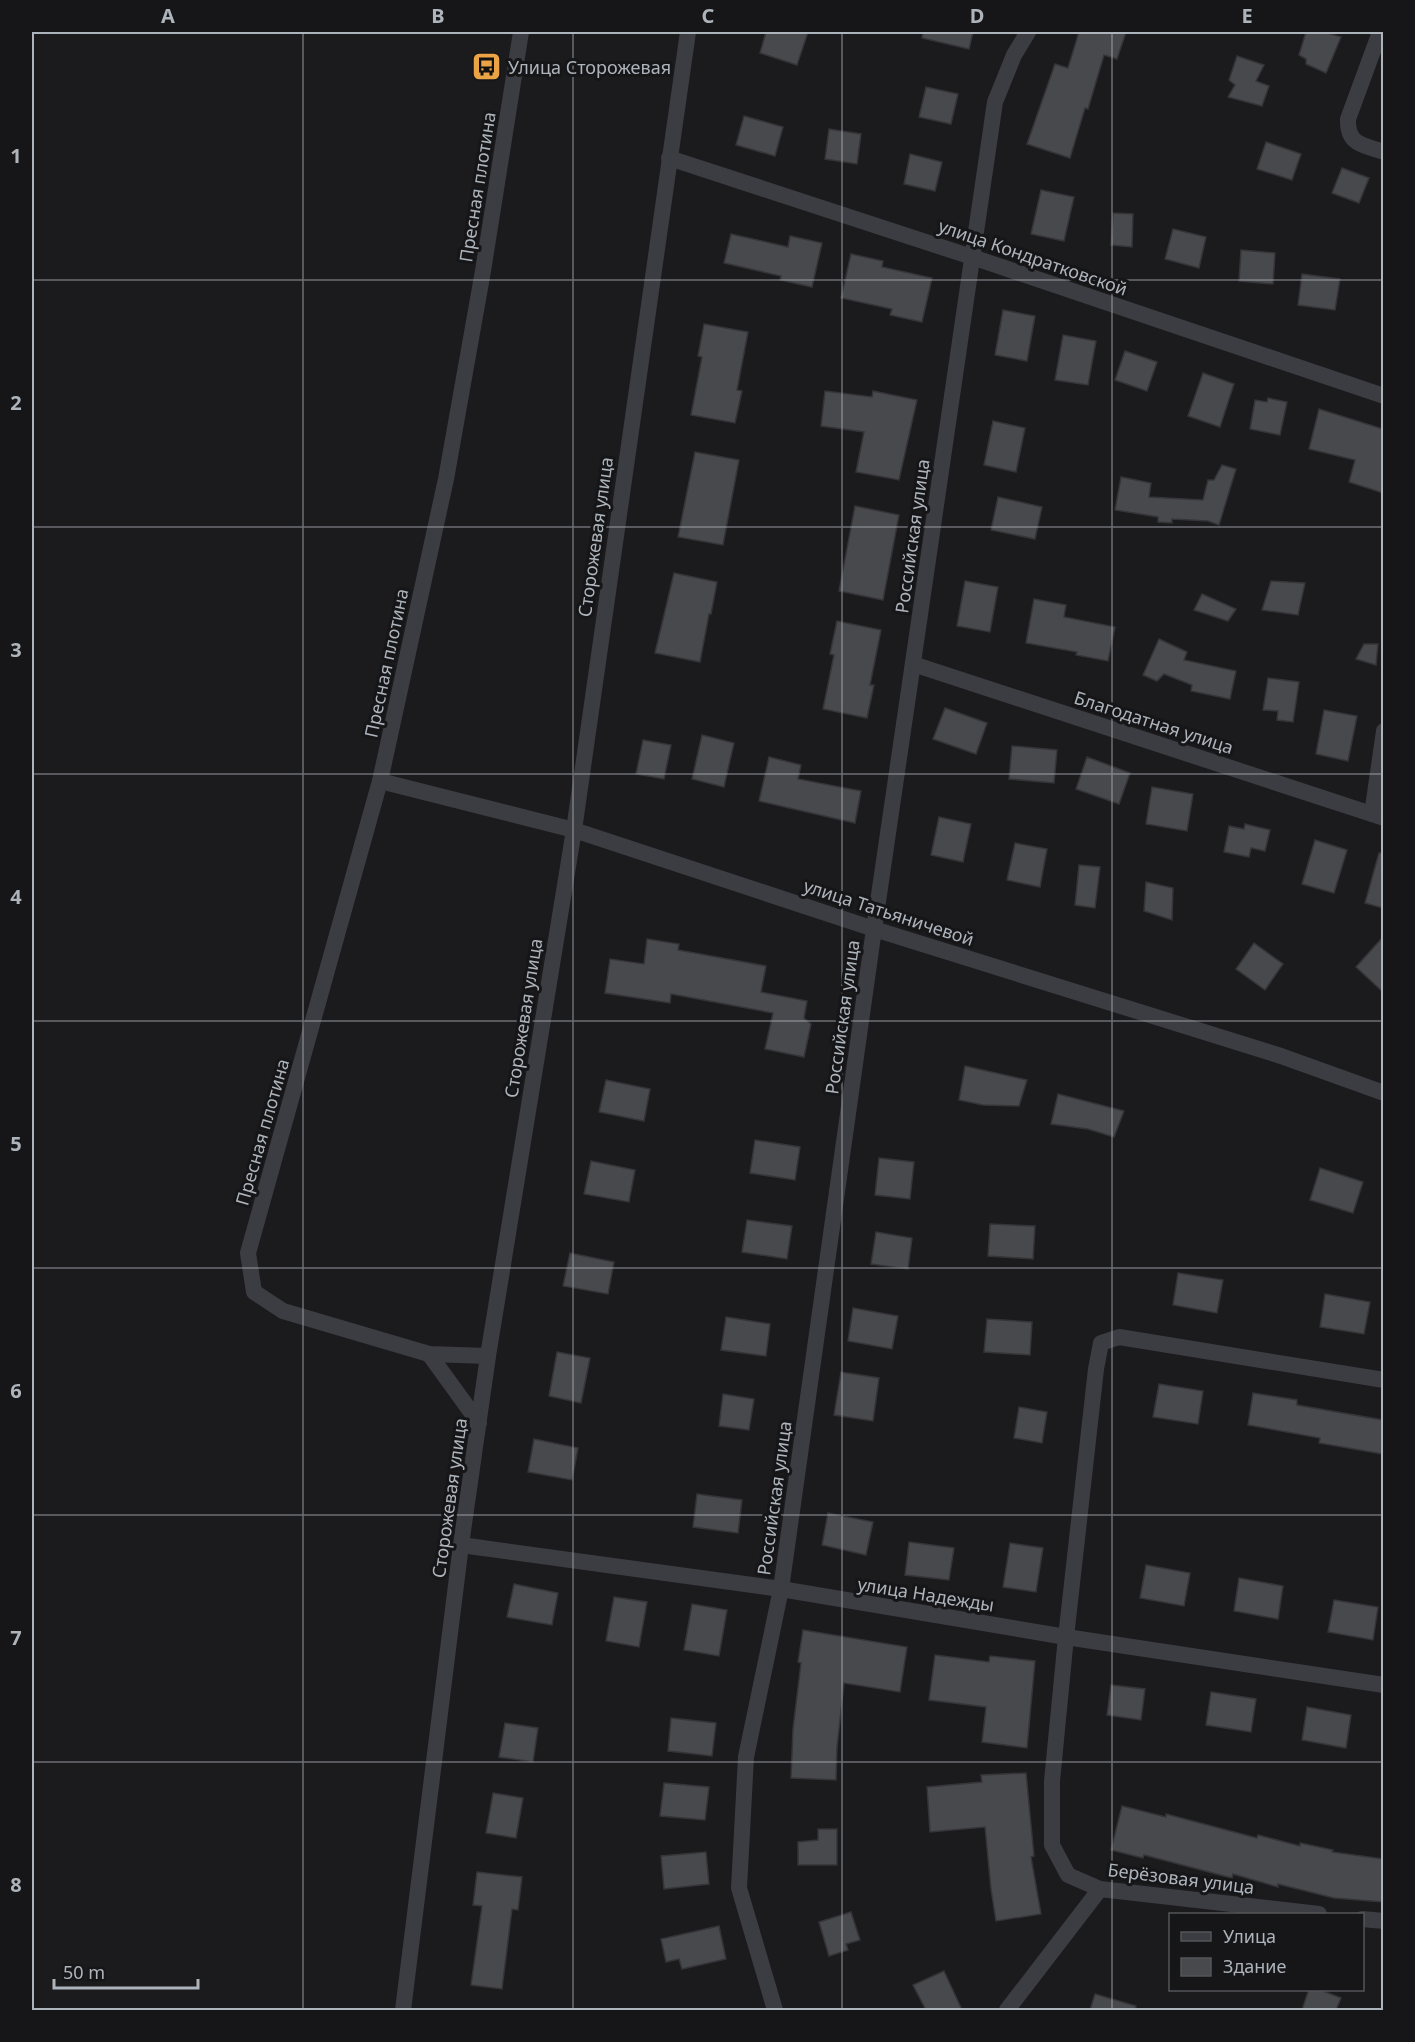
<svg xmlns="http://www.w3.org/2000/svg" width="1415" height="2042" viewBox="0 0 1415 2042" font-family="'Noto Sans',sans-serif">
  <rect width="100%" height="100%" fill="#1b1b1d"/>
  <g fill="#48494d" stroke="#353539" stroke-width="1.5">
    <path d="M766,32H808L797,65L760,53Z"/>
    <path d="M923,32H973L969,49L922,38Z"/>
    <path d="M1079,32H1126L1117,59L1104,55L1088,109L1085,108L1070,158L1027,144L1055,64L1068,68Z"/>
    <path d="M1306,32H1324L1341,37L1326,73L1306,64V59L1299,55Z"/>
    <path d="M1237,56L1264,65L1256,81L1269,86L1262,106L1228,97L1235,85L1229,80Z"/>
    <path d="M926,87L958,94L951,124L919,117Z"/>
    <path d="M744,116L783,127L775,156L736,145Z"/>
    <path d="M829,129L861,134L857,164L825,159Z"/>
    <path d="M1266,142L1301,154L1292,180L1257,169Z"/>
    <path d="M910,154L942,162L935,191L904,184Z"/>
    <path d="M1342,168L1369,178L1359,203L1332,193Z"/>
    <path d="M1041,190L1074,197L1064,241L1031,234Z"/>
    <path d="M1113,213L1133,214L1132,247L1111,245Z"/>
    <path d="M1173,229L1206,237L1199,268L1165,259Z"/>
    <path d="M731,234L788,247L790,236L822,243L812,287L780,280L781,276L724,263Z"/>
    <path d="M1241,250L1275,253L1273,284L1239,281Z"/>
    <path d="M851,254L883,261L882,267L932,278L922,322L890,315L892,309L841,298Z"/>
    <path d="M1302,274L1340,279L1335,310L1298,305Z"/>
    <path d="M1003,310L1035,316L1027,361L995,355Z"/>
    <path d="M704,324L748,332L737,390L742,391L735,423L691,415L702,357L698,356Z"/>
    <path d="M1063,335L1096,341L1088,385L1055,380Z"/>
    <path d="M1125,351L1157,362L1147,391L1115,380Z"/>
    <path d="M1203,373L1234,384L1220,427L1188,416Z"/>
    <path d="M825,391L872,397L873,391L917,400L899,480L856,472L864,432L821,426Z"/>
    <path d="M1268,398L1287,402L1280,435L1250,429L1255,400L1267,402Z"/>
    <path d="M1319,409L1383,429V493L1349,482L1355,460L1309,449Z"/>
    <path d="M993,421L1025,428L1016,472L984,465Z"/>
    <path d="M695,452L739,460L723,545L678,537Z"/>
    <path d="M1222,465L1236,469L1219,525L1208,521L1172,519V523L1158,522V517L1115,510L1121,477L1151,483L1149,497L1203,500L1208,480H1214Z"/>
    <path d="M998,497L1042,507L1035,539L991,530Z"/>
    <path d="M855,506L899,515L883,600L839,591Z"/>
    <path d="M674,573L717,582L711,614H709L700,662L655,653Z"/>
    <path d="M965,581L998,587L990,632L957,626Z"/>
    <path d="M1271,581L1305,583L1298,615L1262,610Z"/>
    <path d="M1202,594L1236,609L1228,621L1194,610Z"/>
    <path d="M1034,599L1066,605L1064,617L1115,627L1108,661L1076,655L1077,652L1026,643Z"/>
    <path d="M837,621L881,630L870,685H874L867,718L823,709L834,655L830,654Z"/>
    <path d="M1159,639L1187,652L1184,660L1236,671L1230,699L1191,691L1192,685L1164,674L1157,681L1143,675Z"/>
    <path d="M1364,644H1378L1376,665L1356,659Z"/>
    <path d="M1268,678L1299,682L1293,722L1277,720L1278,711L1263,710Z"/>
    <path d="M945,708L987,723L976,754L933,739Z"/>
    <path d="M1324,710L1357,716L1348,761L1316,754Z"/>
    <path d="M702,735L734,743L724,787L692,779Z"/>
    <path d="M643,740L671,745L664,779L636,774Z"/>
    <path d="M1012,746L1057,750L1054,783L1009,779Z"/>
    <path d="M769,757L801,765L798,779L861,791L855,823L759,801Z"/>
    <path d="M1087,757L1130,773L1119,804L1076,789Z"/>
    <path d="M1152,787L1193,794L1187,831L1146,824Z"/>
    <path d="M939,817L971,824L963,862L931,855Z"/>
    <path d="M1245,824L1270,830L1265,851L1251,848L1249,857L1224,852L1229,826L1244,829Z"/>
    <path d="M1315,840L1347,850L1334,893L1302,884Z"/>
    <path d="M1015,843L1047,849L1040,887L1007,880Z"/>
    <path d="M1379,853H1383V908L1365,903Z"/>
    <path d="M1079,865L1100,867L1095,908L1075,905Z"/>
    <path d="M1146,882L1173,888L1172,920L1144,911Z"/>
    <path d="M1383,937V992L1356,967Z"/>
    <path d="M647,939L679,944L678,950L766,966L761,992L807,1001L804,1018L811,1024L804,1057L765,1049L773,1013L671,994L670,1003L605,993L610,959L644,964Z"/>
    <path d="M1254,943L1283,964L1265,990L1236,969Z"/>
    <path d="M965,1066L1027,1080L1019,1106L983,1105L959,1100Z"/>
    <path d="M606,1080L650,1089L644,1121L599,1112Z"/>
    <path d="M1058,1094L1124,1111L1114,1137L1088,1129L1051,1124Z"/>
    <path d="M755,1140L800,1147L795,1180L750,1173Z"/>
    <path d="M879,1158L914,1162L910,1199L875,1195Z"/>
    <path d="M591,1161L635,1170L629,1202L584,1194Z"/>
    <path d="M1320,1168L1363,1182L1353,1213L1310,1200Z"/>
    <path d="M747,1220L792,1226L787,1259L742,1252Z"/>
    <path d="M990,1224L1035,1226L1033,1259L988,1256Z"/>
    <path d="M876,1232L912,1238L908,1269L871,1264Z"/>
    <path d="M570,1253L614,1262L608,1294L563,1286Z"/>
    <path d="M1178,1273L1223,1280L1217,1313L1173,1305Z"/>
    <path d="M1325,1294L1370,1302L1364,1334L1320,1327Z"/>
    <path d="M853,1308L898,1316L892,1349L848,1341Z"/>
    <path d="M726,1317L770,1324L766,1356L721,1350Z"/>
    <path d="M987,1319L1032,1322L1030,1355L984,1352Z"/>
    <path d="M557,1352L590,1358L581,1403L549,1396Z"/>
    <path d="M841,1372L879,1378L873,1421L834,1415Z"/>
    <path d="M1159,1384L1203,1391L1198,1424L1153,1417Z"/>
    <path d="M1253,1393L1297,1400V1405L1383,1420V1454L1319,1443L1320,1438L1248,1425Z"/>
    <path d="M723,1394L754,1399L749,1430L719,1426Z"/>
    <path d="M1019,1407L1047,1412L1042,1443L1014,1438Z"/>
    <path d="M534,1439L578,1448L572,1480L528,1472Z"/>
    <path d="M697,1494L742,1500L738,1533L693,1527Z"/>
    <path d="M828,1513L873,1522L866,1555L822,1545Z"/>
    <path d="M909,1542L954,1548L949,1580L905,1575Z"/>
    <path d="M1010,1543L1043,1548L1036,1592L1003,1587Z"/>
    <path d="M1146,1565L1190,1573L1184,1606L1140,1598Z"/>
    <path d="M1239,1578L1283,1586L1278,1619L1234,1611Z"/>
    <path d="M514,1584L558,1593L552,1625L507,1617Z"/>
    <path d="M614,1597L647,1602L639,1647L606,1641Z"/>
    <path d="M1334,1600L1378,1607L1373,1640L1328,1632Z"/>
    <path d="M692,1604L727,1610L719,1656L684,1650Z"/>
    <path d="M803,1630L907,1647L900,1692L844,1683L837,1747L836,1780L791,1778L793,1729L801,1663L798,1662Z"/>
    <path d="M935,1655L989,1662L990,1656L1035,1661L1027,1748L982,1742L986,1707L929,1700Z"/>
    <path d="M1111,1685L1145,1689L1141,1720L1107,1715Z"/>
    <path d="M1211,1692L1256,1699L1251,1732L1206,1725Z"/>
    <path d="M1307,1707L1351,1715L1346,1748L1302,1740Z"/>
    <path d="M671,1718L716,1723L712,1756L668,1751Z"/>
    <path d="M505,1723L538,1728L533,1762L499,1757Z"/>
    <path d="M1026,1773L1034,1856L1031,1857L1041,1914L996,1921L991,1889L985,1827L930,1832L927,1787L982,1782L981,1775Z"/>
    <path d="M664,1783L709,1787L705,1820L660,1816Z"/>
    <path d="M493,1793L523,1798L516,1838L486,1833Z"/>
    <path d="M1122,1806L1166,1817V1814L1257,1838L1258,1835L1300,1846V1843L1333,1850L1332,1852L1383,1859V1902L1334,1898L1278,1884V1887L1233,1874L1232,1878L1144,1855L1143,1858L1111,1850Z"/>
    <path d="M818,1829H837V1865H798V1842L818,1840Z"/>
    <path d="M706,1852L709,1884L664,1889L661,1856Z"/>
    <path d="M477,1872L522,1877L518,1910L512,1909L502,1989L471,1985L482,1906L473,1905Z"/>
    <path d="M851,1912L860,1940L846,1944L848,1950L829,1956L819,1922Z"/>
    <path d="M719,1926L726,1959L682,1969L679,1959L666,1962L661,1939Z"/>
    <path d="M944,1971L962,2010H926L913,1985Z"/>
    <path d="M1309,1989H1318L1341,1998L1336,2010H1302Z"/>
    <path d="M1095,1994L1136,2006L1135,2010H1090Z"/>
  </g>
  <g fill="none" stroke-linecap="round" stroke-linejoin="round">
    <g stroke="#3c3d42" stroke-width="16">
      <path d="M1380,32L1348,119C1347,145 1363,145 1384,152"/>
      <path d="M669,158L972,257L1384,396"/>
      <path d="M913,664L1384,818"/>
      <path d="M380,781L574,830L874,929L1281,1056L1384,1093"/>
      <path d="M1372,814L1384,731"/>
      <path d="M429,1354L479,1423"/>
      <path d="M488,1356L429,1354L283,1311L254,1292L248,1253L380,781L446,479L483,271L521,32"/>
      <path d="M461,1545L781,1589L1066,1637L1384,1685"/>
      <path d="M1319,1914L1100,1889L1068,1875L1052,1845V1781L1066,1637L1096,1369L1101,1343L1119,1337L1384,1380"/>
      <path d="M1362,1919L1384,1921"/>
      <path d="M403,2010L461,1545L488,1356L574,830L688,32"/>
      <path d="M775,2010L739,1888L746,1757L781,1589L874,929L995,102L1014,55L1028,32"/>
      <path d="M1007,2010L1100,1889"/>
    </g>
  </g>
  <path fill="none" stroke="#aeb4bc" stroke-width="1.5" stroke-opacity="0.55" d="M303,32V2010M573,32V2010M842,32V2010M1112,32V2010M32,280H1384M32,527H1384M32,774H1384M32,1021H1384M32,1268H1384M32,1515H1384M32,1762H1384"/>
  <defs>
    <symbol id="bus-square" viewBox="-11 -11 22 22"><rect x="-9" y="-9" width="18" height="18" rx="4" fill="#eaa345" stroke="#161618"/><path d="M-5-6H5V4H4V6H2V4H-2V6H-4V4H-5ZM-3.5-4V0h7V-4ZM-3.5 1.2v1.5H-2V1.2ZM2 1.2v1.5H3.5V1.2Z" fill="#111"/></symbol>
  </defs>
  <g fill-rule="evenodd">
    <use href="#bus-square" x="470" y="50" width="33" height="33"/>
  </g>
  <g text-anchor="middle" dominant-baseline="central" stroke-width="6" stroke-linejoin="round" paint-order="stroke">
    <g font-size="18" fill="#aeb4bc" stroke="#161618" text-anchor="start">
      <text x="508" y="67">Улица Сторожевая</text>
    </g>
    <g font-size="18" fill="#aeb4bc" stroke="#161618">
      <text transform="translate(477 187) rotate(-81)">Пресная плотина</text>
      <text transform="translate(1033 257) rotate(19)">улица Кондратковской</text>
      <text transform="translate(912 536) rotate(-82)">Российская улица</text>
      <text transform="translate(595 537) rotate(-82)">Сторожевая улица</text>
      <text transform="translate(386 663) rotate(-78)">Пресная плотина</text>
      <text transform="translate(1154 722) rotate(18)">Благодатная улица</text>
      <text transform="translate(889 912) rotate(18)">улица Татьяничевой</text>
      <text transform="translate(842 1017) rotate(-82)">Российская улица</text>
      <text transform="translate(523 1018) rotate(-81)">Сторожевая улица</text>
      <text transform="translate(262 1132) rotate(-74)">Пресная плотина</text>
      <text transform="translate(449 1498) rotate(-82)">Сторожевая улица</text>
      <text transform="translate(774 1498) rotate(-82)">Российская улица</text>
      <text transform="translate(926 1594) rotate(9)">улица Надежды</text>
      <text transform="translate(1181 1878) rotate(7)">Берёзовая улица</text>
    </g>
  </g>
  <rect width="1415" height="2042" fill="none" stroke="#161618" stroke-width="66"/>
  <rect x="1169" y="1913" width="195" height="78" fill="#161618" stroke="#53555a" stroke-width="1.5"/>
  <rect x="1181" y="1932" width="30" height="9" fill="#3c3d42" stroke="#53555a" stroke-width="1.5"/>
  <text x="1223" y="1943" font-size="18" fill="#aeb4bc">Улица</text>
  <rect x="1181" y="1958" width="30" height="18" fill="#48494d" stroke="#53555a" stroke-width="1.5"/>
  <text x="1223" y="1973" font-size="18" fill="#aeb4bc">Здание</text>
  <path d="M54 1979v9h144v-9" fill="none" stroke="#aeb4bc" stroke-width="3"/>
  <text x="63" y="1979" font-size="18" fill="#aeb4bc" stroke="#161618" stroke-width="4.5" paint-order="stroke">50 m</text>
  <rect x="33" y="33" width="1349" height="1976" fill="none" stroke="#aeb4bc" stroke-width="2"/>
  <g font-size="20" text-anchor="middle" font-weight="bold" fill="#aeb4bc">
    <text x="168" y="23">A</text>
    <text x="438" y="23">B</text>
    <text x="708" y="23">C</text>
    <text x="977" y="23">D</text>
    <text x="1247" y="23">E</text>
    <text x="16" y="163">1</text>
    <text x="16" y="410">2</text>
    <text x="16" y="657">3</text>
    <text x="16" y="904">4</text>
    <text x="16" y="1151">5</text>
    <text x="16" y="1398">6</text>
    <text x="16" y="1645">7</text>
    <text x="16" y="1892">8</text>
  </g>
</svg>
